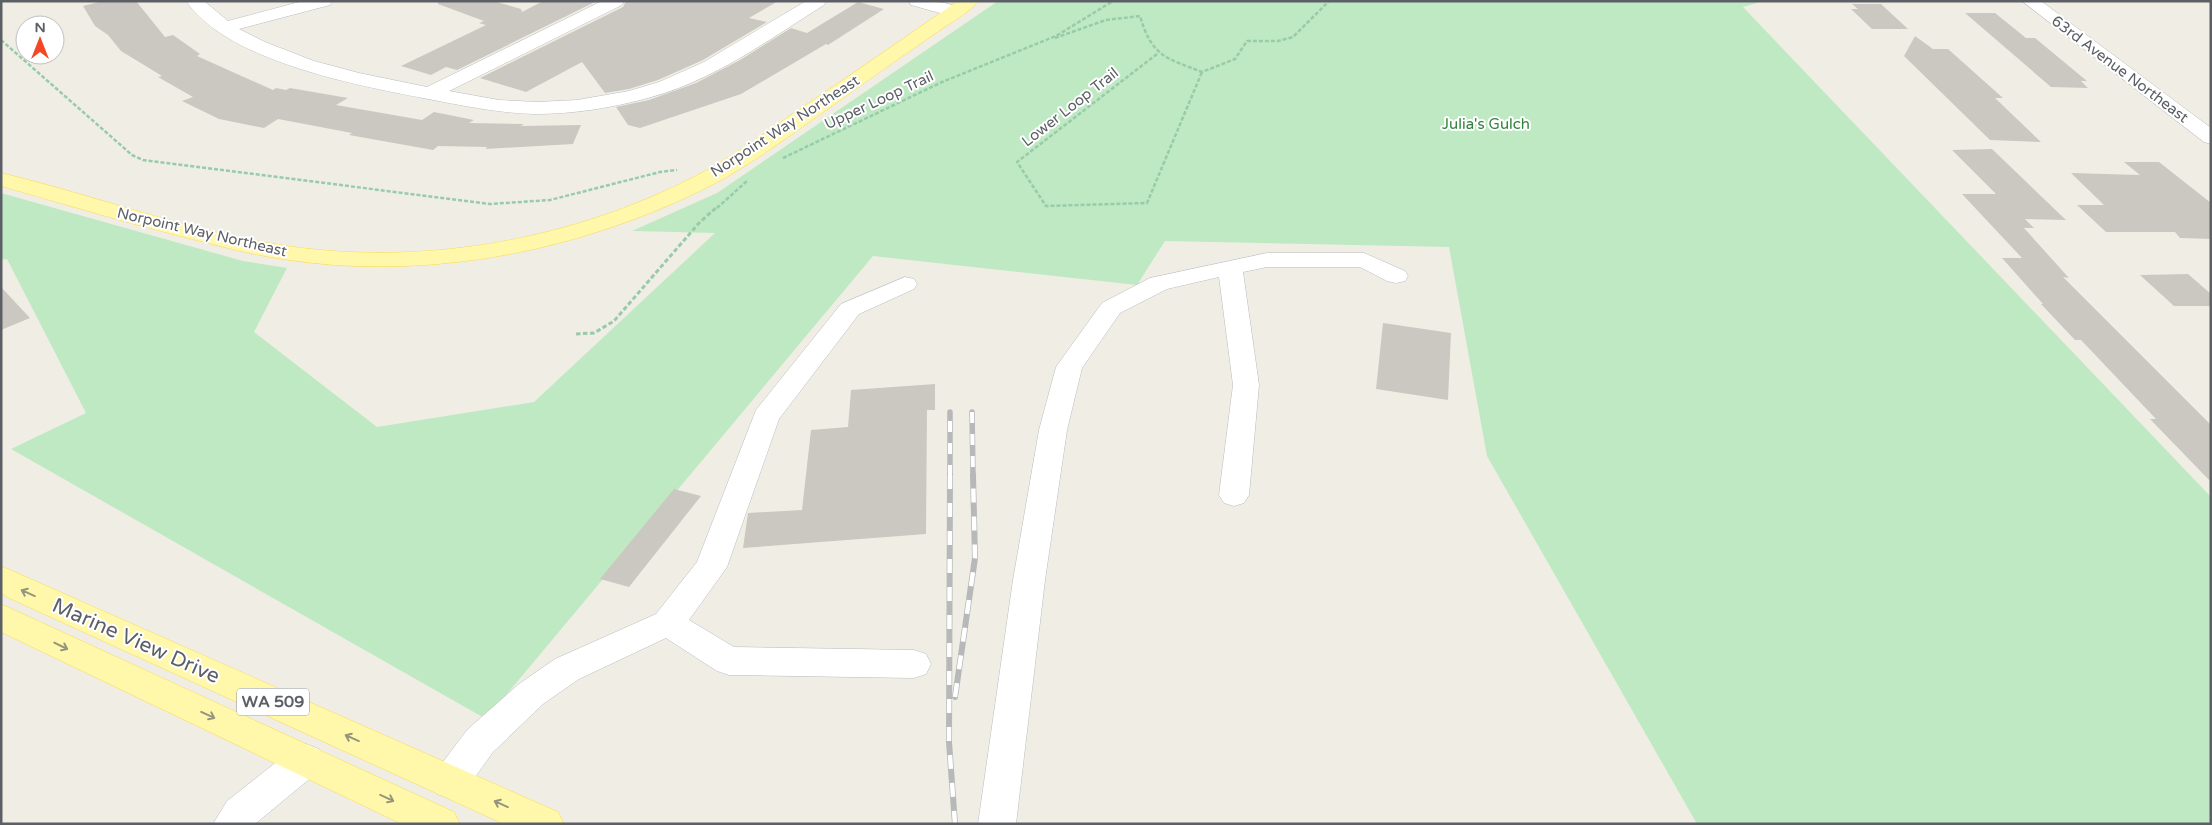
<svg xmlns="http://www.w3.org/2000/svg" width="2212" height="825" viewBox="0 0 2212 825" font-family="'Varela Round',sans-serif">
  <rect width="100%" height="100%" fill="#f0eee4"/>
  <path fill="#bfe9c2" d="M998,1H1763L1743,7L2211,497V824H1697L1487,456L1449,247L1165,241L1137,285L873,256L486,719L11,449L86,413L7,259L1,260V193L243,261L287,268L254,332L377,427L534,402L715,233L632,231L717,193Z"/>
  <g fill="#cbc8c1">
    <path d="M103,1H136L165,37L173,35L200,54L197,56L273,90L276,88L286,90L290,88L348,98L336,105L422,120L434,112L474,120L469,123L524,124L521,126L581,125L573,144L486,149L487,147L438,146L433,150L349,135L352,133L278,119L264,128L219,119L182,101L193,97L158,77L162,76L121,51L108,35L95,26L83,6Z"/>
    <path d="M438,1H493L521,9L522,12L543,1H597L457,70L446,67L431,75L401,66L486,25L479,23L484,21L438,4Z"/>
    <path d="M626,1H778L749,18L767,22L703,60L658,80L629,89L605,93L582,62L526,92L480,78L623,7Z"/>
    <path d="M858,2L884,9L828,45L826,44L741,94L640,128L628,125L616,107L649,100L696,83L740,60L791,28L807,33Z"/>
    <path d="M1852,4H1881L1908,29H1872L1851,9H1858Z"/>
    <path d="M1965,13H1995L2026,38H2035L2087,81H2081L2088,88L2051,87Z"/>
    <path d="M1915,36L1933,49H1948L2003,98H1995L2041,142L1990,140L1904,56Z"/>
    <path d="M1992,149L2066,220L2025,219L2034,228H2024L2069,278L2063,277L2211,425V482L2150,419H2156L2081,340H2075L2041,304H2043L2002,258H2022L1962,194H1996L1952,150Z"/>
    <path d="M2124,162H2159L2211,203V239L2180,238L2175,232H2106L2077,205H2104L2071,173L2140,175Z"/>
    <path d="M2188,274L2211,294V306H2174L2140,275Z"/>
    <path d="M1,287L30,318L1,330Z"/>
    <path d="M1383,323L1451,333L1448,400L1376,389Z"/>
    <path d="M935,384V410H927L926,534L743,548L748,513L802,510L811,430L848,427L851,390Z"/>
    <path d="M674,489L701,496L629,587L600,579Z"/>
  </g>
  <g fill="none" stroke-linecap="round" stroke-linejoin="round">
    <defs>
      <g id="minor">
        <path d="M186,1H204L228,21L303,1H332L330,5L239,29L265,42L314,61L359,73L427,87L602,1H624L622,5L449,91L499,100L537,102L577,100L629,91L659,82L704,62L806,1H826L824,5C768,40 713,81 648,98C611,108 573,114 535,114C497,113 460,105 423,98C356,85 227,61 186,1Z"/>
        <path d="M909,1C922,1 954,0 963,12L960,16L954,17L911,5Z"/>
        <path d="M2022,1H2041L2211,128V144L2204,142Z"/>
        <path d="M1267,253H1364L1405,271L1408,276L1405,281L1396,283L1387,281L1360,267H1267L1243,272L1259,385L1249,495L1244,503L1234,506L1224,503L1219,495L1233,385L1219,277L1167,289L1120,313L1082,368L1067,430L1045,580L1016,824H978L1013,580L1039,430L1056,367L1102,303L1150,278Z"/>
        <path d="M905,277L914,279L917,284L914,289L859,314L779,419L727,567L689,620L734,647L914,650L926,654L931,664L926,674L914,678L729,675L717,671L666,638L579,679L543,704L493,752L463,794L450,798L437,794L432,782L437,770L467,730L519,684L555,659L656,614L697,562L756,410L841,304Z"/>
        <path d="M306,744L319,749L324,760L319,771L255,824H213L227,801L293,749Z"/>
      </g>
      <g id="major">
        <path d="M958,1H978C968,14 949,23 936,33C901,57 866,81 832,106C793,133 754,163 712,185C584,250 432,281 289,260C252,255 216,245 180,236C120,221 61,203 1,186V173C97,196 190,232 287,246C429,267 583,238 709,169C737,153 764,134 791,115C847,78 902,39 958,1Z"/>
        <path d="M1,566L558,812L564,824H504L9,598L1,593Z"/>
        <path d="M1,604L454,812L460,824H402L1,632Z"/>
      </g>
    </defs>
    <use href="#minor" stroke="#b9bcc1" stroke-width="1"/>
    <use href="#major" stroke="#fbd952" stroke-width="1"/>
    <g stroke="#97cbaa" stroke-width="2.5" stroke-dasharray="4 2" stroke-linecap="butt">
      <path d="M1055,38L1106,20L1140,16C1152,57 1166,58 1202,72L1235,59L1247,41H1278L1293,37L1329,1"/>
      <path d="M1,40L132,155L143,160L490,204L550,200L660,172L677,170"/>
      <path d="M1157,54L1017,162L1046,206L1147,203L1202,72"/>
      <path d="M783,158L942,82L1056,36L1113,1"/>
      <path d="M717,208L747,181"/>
    </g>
    <path stroke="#97cbaa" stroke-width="3" stroke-dasharray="4.5 2.5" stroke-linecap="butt" d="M576,334L594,333L614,321L699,223L718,206"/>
    <use href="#minor" fill="#fff" fill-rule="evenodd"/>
    <use href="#major" fill="#fff8aa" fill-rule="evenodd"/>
    <defs>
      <g id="rail-far1">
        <path d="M972,412L973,476"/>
        <path d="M950,476V412"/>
      </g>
      <g id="rail">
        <path d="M950,475L949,742L955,824"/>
        <path d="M955,697L975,558L973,475"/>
      </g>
    </defs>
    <use href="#rail-far1" stroke="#b7b8b9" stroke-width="5.5"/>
    <use href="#rail" stroke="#b7b8b9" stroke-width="6"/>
    <use href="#rail-far1" stroke="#fff" stroke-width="4" stroke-dasharray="11" stroke-linecap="butt"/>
    <use href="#rail" stroke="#fff" stroke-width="4.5" stroke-dasharray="14" stroke-linecap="butt"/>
  </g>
  <defs><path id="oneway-shaft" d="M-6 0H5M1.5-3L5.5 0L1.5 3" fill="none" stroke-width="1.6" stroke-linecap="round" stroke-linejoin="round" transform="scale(1.25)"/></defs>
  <g stroke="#95957e">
    <use href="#oneway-shaft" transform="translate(28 593) rotate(-156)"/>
    <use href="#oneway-shaft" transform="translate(61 646) rotate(26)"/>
    <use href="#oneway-shaft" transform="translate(208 715) rotate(25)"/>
    <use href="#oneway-shaft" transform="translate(352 738) rotate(-156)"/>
    <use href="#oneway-shaft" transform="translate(387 798) rotate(25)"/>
    <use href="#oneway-shaft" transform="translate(501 804) rotate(-156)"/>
  </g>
  <g text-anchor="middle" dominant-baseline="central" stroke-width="4" stroke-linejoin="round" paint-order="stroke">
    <g font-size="15" fill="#5c6066" stroke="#fff">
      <text transform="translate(2120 69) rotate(37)">63rd Avenue Northeast</text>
      <text transform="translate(879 100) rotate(-25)">Upper Loop Trail</text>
      <text transform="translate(1070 107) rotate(-38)">Lower Loop Trail</text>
      <text transform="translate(785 126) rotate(-33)">Norpoint Way Northeast</text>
      <text transform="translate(202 232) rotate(13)">Norpoint Way Northeast</text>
    </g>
    <g font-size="15" fill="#2e823a" stroke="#fff">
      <text x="1486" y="124">Julia's Gulch</text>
    </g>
    <rect fill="#fff" stroke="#8d9094" stroke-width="1" x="237" y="688.5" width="72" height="27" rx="4"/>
    <g font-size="16" font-weight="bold" fill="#5c6066">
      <text x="273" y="702">WA 509</text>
    </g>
    <g font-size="21" fill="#5c6066" stroke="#fff">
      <text transform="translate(136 641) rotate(24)">Marine View Drive</text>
    </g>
  </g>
  <rect width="2212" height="825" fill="none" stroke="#5c6066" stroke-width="5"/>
  <g transform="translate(40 40)"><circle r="24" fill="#ffffff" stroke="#bebfc2"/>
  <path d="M0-4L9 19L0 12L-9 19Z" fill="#f54625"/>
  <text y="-8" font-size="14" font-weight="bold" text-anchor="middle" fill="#5c6066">N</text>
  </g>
</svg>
